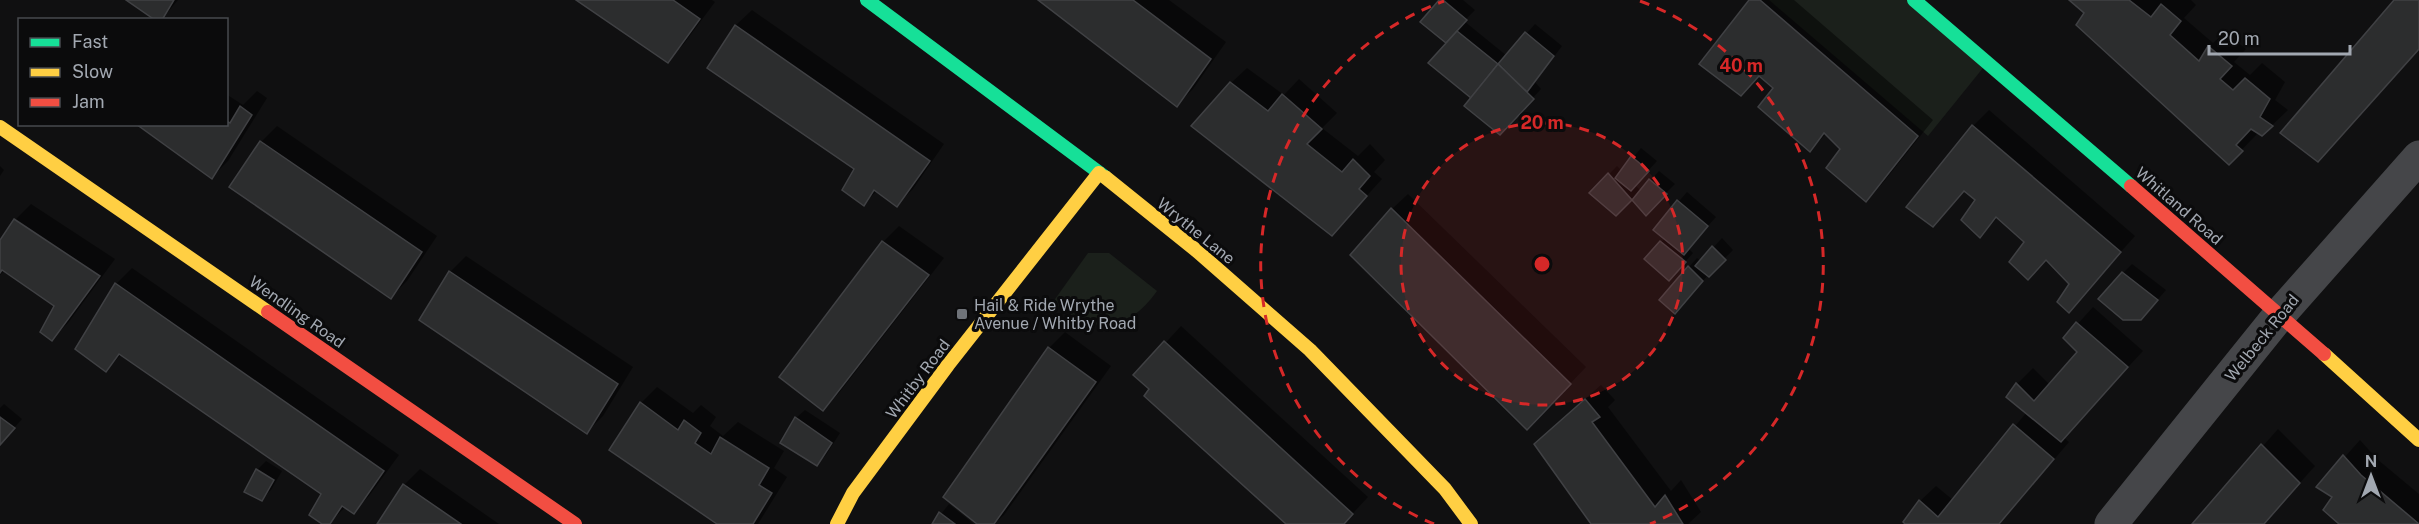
<svg xmlns="http://www.w3.org/2000/svg" width="2419" height="524" viewBox="0 0 2419 524" font-family="'Public Sans',sans-serif">
  <rect width="100%" height="100%" fill="#101011"/>
  <g fill="#1b201b">
    <path d="M1769,0H1913L1987,63L1928,136Z"/>
    <path d="M1088,253H1109L1157,291C1126,334 1092,335 1053,302Z"/>
  </g>
  <g fill="#0007">
    <path d="M128,0H178L161,20Z"/>
    <path d="M578,0H712L715,2L683,45L667,61Z"/>
    <path d="M1040,0H1169L1226,42L1193,89L1177,105Z"/>
    <path d="M1441,0H1463L1475,10L1464,21L1507,56L1535,24L1562,46L1535,82L1541,89L1509,124L1474,98L1448,43L1422,22Z"/>
    <path d="M1750,0H1794L1933,120L1882,184L1866,200L1842,149L1826,134L1810,150L1775,88Z"/>
    <path d="M2072,0H2191L2196,5L2184,18L2213,43L2225,32L2246,49L2234,62L2250,75L2262,63L2285,82L2275,100L2288,110L2262,135L2258,133L2229,163L2086,12Z"/>
    <path d="M2396,0H2419V49L2318,160Z"/>
    <path d="M752,10L944,144L913,189L897,205L877,191L863,204L856,168L709,68L736,25Z"/>
    <path d="M1247,68L1284,95L1299,79L1337,113L1322,128L1358,156L1370,144L1385,160L1374,172L1382,179L1332,234L1231,83Z"/>
    <path d="M257,91L267,98L228,161L212,177L226,124V94L243,105Z"/>
    <path d="M1989,110L2135,236L2069,310L2071,284L2046,259L1998,217L1980,236L1977,200L1965,190L1933,225L1908,207L1973,126Z"/>
    <path d="M277,126L437,236L407,281L391,297L261,142Z"/>
    <path d="M1641,148L1657,161L1635,185L1641,191L1659,171L1675,184L1646,213L1632,198L1616,214L1591,193L1617,166L1622,171Z"/>
    <path d="M0,166L4,170L0,176Z"/>
    <path d="M1687,192L1716,217L1688,248L1693,253L1678,270L1661,242L1666,238L1655,229Z"/>
    <path d="M1408,194L1586,367L1543,412L1392,209Z"/>
    <path d="M31,204L115,259L68,323L52,339L56,306L5,270L0,275V243L15,220Z"/>
    <path d="M899,226L944,258L839,393L823,409L883,242Z"/>
    <path d="M1722,238L1733,250L1708,275L1684,303L1661,300L1689,267L1697,258L1701,261Z"/>
    <path d="M466,256L633,367L603,416L587,432L450,272Z"/>
    <path d="M2132,264L2166,290L2141,319L2123,273Z"/>
    <path d="M132,268L399,455L369,496L353,512L346,506L329,524H325L323,494L122,354L106,370L77,349L116,284Z"/>
    <path d="M2093,307L2143,351L2063,437L2069,442L1999,524H1908L1920,501L1936,486L1953,500L2027,412L2017,384L2033,368L2050,385L2080,352L2065,338Z"/>
    <path d="M1181,326L1368,497L1343,524H1288L1136,375Z"/>
    <path d="M1065,332L1111,366L1004,515L994,524H979L1049,348Z"/>
    <path d="M1601,385L1615,400L1608,407L1671,491L1681,480L1701,512L1688,524H1593L1552,428Z"/>
    <path d="M657,387L693,413L701,405L716,417L710,426L723,436L738,422L784,451L774,468L787,477L758,524H720L641,403Z"/>
    <path d="M4,404L22,419L0,444V408Z"/>
    <path d="M805,410L840,433L826,455L817,464L796,418Z"/>
    <path d="M2278,429L2315,466L2263,524H2194Z"/>
    <path d="M2360,440L2377,459L2419,494V524H2342L2334,497L2318,487Z"/>
    <path d="M266,461L282,471L271,490L262,499L257,470Z"/>
    <path d="M420,469L499,524H379L404,485Z"/>
    <path d="M949,504L974,524H933Z"/>
  </g>
  <g fill="#2c2d2e" stroke="#404144" stroke-width="1.5">
    <path d="M126,0H174L162,20H155Z"/>
    <path d="M576,0H673L700,19L668,63Z"/>
    <path d="M1038,0H1133L1211,59L1177,107Z"/>
    <path d="M1439,0H1443L1467,20L1446,43L1420,22Z"/>
    <path d="M1749,0H1760L1918,136L1866,202L1826,168L1840,149L1824,133L1810,152L1758,107L1773,88L1759,76L1741,96L1699,64Z"/>
    <path d="M2069,0H2129L2151,17L2161,4L2181,21L2170,35L2199,61L2208,46L2232,66L2220,79L2233,90L2245,78L2270,99L2260,117L2273,126L2262,136L2251,129L2236,145L2243,151L2229,165L2076,25L2084,13Z"/>
    <path d="M2394,0H2419V49L2318,162L2280,133Z"/>
    <path d="M735,25L930,161L897,207L874,190L864,206L842,190L854,169L707,68Z"/>
    <path d="M1457,31L1498,64L1471,98L1428,63Z"/>
    <path d="M1525,32L1554,56L1527,92L1498,64Z"/>
    <path d="M1498,64L1534,99L1500,135L1464,106Z"/>
    <path d="M1230,82L1268,111L1282,94L1322,129L1307,144L1342,172L1353,159L1370,176L1359,189L1367,196L1332,236L1191,126Z"/>
    <path d="M240,106L252,115L212,179L136,124H226V121L230,123Z"/>
    <path d="M1972,125L2121,252L2069,313L2057,302L2069,284L2046,260L2028,280L2009,262L2024,242L1996,217L1980,238L1961,220L1975,200L1964,191L1933,227L1906,207Z"/>
    <path d="M260,141L422,252L391,299L229,187Z"/>
    <path d="M1631,156L1649,171L1631,191L1615,178Z"/>
    <path d="M1608,173L1632,200L1616,216L1589,193Z"/>
    <path d="M1649,179L1667,194L1646,216L1632,200Z"/>
    <path d="M1677,200L1708,226L1684,255L1653,230Z"/>
    <path d="M1391,208L1571,384L1527,430L1350,255Z"/>
    <path d="M14,219L100,276L52,341L40,332L54,306L2,270L0,273V240Z"/>
    <path d="M882,241L929,275L823,411L779,377Z"/>
    <path d="M1660,241L1686,262L1669,281L1644,259Z"/>
    <path d="M1712,246L1726,260L1709,277L1695,266Z"/>
    <path d="M1688,266L1703,281L1675,314L1659,300Z"/>
    <path d="M449,271L618,384L587,434L419,320Z"/>
    <path d="M2122,272L2158,300L2141,320H2123L2098,299Z"/>
    <path d="M115,283L384,471L354,514L342,506L330,524H322L309,515L321,494L119,354L106,372L75,349Z"/>
    <path d="M2076,322L2128,367L2061,442L2006,397L2016,383L2034,401L2077,352L2063,338Z"/>
    <path d="M1164,341L1353,514L1344,524H1286L1144,396L1149,389L1133,375Z"/>
    <path d="M1048,347L1096,382L994,524H977L943,497Z"/>
    <path d="M1585,399L1600,417L1592,422L1655,507L1665,495L1683,524H1591L1534,444Z"/>
    <path d="M640,402L678,430L684,420L701,433L695,443L711,454L720,437L769,468L759,485L772,493L753,524H717L609,450Z"/>
    <path d="M0,417L15,428L0,445Z"/>
    <path d="M795,417L832,443L817,466L780,443Z"/>
    <path d="M2013,424L2054,459L1999,524H1905L1903,522L1919,500L1938,517Z"/>
    <path d="M2261,444L2300,483L2264,524H2192Z"/>
    <path d="M2343,455L2361,475L2419,524H2339L2323,510L2332,497L2316,487Z"/>
    <path d="M256,469L274,480L262,501L244,492Z"/>
    <path d="M403,484L461,524H377Z"/>
    <path d="M939,512L955,524H932Z"/>
  </g>
  <g fill="none" stroke-linecap="round" stroke-linejoin="round">
    <path stroke="#454649" stroke-width="33" d="M2111,524L2280,314L2419,157"/>
    <g stroke="#16e098" stroke-width="14">
      <path d="M867,0L1105,177"/>
      <path d="M1914,0L2131,186"/>
    </g>
    <g stroke="#ffcf43" stroke-width="14">
      <path d="M0,127L268,312"/>
      <path d="M1105,177L1197,251L1310,350L1445,489L1471,524"/>
      <path d="M2324,354L2419,440"/>
      <path d="M837,524L853,493L948,365L1099,173"/>
    </g>
    <g stroke="#f24e42" stroke-width="14">
      <path d="M2131,186L2324,354"/>
      <path d="M268,312L575,524"/>
    </g>
  </g>
  <circle cx="1542" cy="264" r="141" fill="#d62828" fill-opacity=".12"/>
  <g fill="none" stroke="#d62828" stroke-width="3" stroke-dasharray="10 8">
    <circle cx="1542" cy="264" r="141"/>
    <path d="M1434 524A281 281 0 0 1 1444 1M1640 1A281 281 0 0 1 1650 524"/>
  </g>
  <rect fill="#6f7379" stroke="#0b0b0c" stroke-width="2" x="956" y="308" width="12" height="12" rx="3"/>
  <g text-anchor="middle" dominant-baseline="central" stroke-width="6" stroke-linejoin="round" paint-order="stroke">
    <g font-size="16" fill="#a2a8b1" stroke="#0b0b0c">
      <text transform="translate(2179 206) rotate(41)">Whitland Road</text>
      <text transform="translate(1196 231) rotate(39)">Wrythe Lane</text>
      <text transform="translate(297 312) rotate(35)">Wendling Road</text>
      <text transform="translate(2262 338) rotate(-51)">Welbeck Road</text>
      <text transform="translate(918 379) rotate(-53)">Whitby Road</text>
    </g>
    <g font-size="16" fill="#a2a8b1" stroke="#0b0b0c" text-anchor="start">
      <text x="974" y="305">Hail &amp; Ride Wrythe<tspan x="974" dy="18">Avenue / Whitby Road</tspan></text>
    </g>
  </g>
  <circle cx="1542" cy="264" r="9" fill="#d62828" stroke="#0b0b0c" stroke-width="3"/>
  <g font-size="18" text-anchor="middle" font-weight="bold" fill="#d62828" stroke="#0b0b0c" stroke-width="6" stroke-linejoin="round" paint-order="stroke">
    <text x="1741" y="72">40 m</text>
    <text x="1542" y="129">20 m</text>
  </g>
  <rect x="18" y="18" width="210" height="108" fill="#0b0b0c" stroke="#474a4e" stroke-width="1.5"/>
  <rect x="30" y="38" width="30" height="9" fill="#16e098" stroke="#474a4e" stroke-width="1.5"/>
  <text x="72" y="48" font-size="18" fill="#a2a8b1">Fast</text>
  <rect x="30" y="68" width="30" height="9" fill="#ffcf43" stroke="#474a4e" stroke-width="1.5"/>
  <text x="72" y="78" font-size="18" fill="#a2a8b1">Slow</text>
  <rect x="30" y="98" width="30" height="9" fill="#f24e42" stroke="#474a4e" stroke-width="1.5"/>
  <text x="72" y="108" font-size="18" fill="#a2a8b1">Jam</text>
  <g transform="translate(2371 476)" stroke="#0b0b0c" stroke-width="4.5" paint-order="stroke">
  <path d="M0-4.5L10 22L0 15L-10 22Z" fill="#a2a8b1"/>
  <text y="-9" font-size="16" font-weight="bold" text-anchor="middle" fill="#a2a8b1">N</text>
  </g>
  <path d="M2209 45v9h141v-9" fill="none" stroke="#a2a8b1" stroke-width="3"/>
  <text x="2218" y="45" font-size="18" fill="#a2a8b1" stroke="#0b0b0c" stroke-width="4.5" paint-order="stroke">20 m</text>
</svg>
